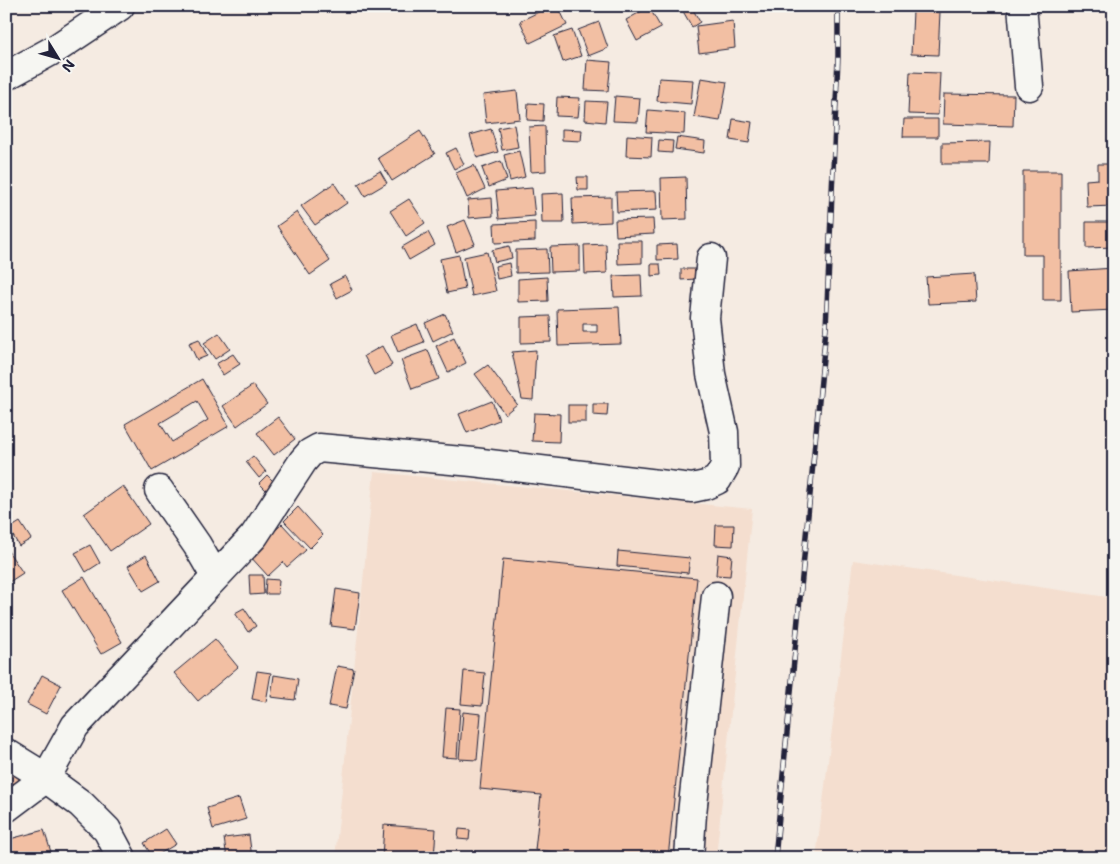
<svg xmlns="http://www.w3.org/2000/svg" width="1120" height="864" viewBox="0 0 1120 864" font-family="'Shantell Sans',sans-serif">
  <rect width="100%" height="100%" fill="#f5ebe2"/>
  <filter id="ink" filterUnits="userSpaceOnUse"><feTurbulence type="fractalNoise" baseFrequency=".02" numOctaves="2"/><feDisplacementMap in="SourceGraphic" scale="10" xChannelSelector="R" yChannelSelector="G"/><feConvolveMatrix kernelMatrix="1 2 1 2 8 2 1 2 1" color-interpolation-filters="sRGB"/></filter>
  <g filter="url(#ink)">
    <g fill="#f4decf">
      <path d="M374,472L752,509L716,858H335Z"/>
      <path d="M853,560L1114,598V858H816Z"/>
    </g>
    <g fill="#f2bfa3" stroke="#22223b" fill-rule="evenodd">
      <path d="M551,6H558L567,25L530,43L520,21Z"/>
      <path d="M680,6H691L700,22L692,27Z"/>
      <path d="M649,7L661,28L637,41L626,20Z"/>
      <path d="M913,11L940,12L938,55L911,54Z"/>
      <path d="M733,21L735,48L699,53L696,26Z"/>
      <path d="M599,22L608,48L588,56L578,30Z"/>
      <path d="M572,30L581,56L563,62L554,36Z"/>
      <path d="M587,60L611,62L608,91L585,90Z"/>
      <path d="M910,72L940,73L938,115L908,114Z"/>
      <path d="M659,78L693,80L691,104L657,101Z"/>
      <path d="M701,78L727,82L720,121L694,117Z"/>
      <path d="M517,91L520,119L486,123L483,95Z"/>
      <path d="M944,94L1014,95L1013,126L943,124Z"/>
      <path d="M615,96L640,98L638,122L613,121Z"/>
      <path d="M557,97L580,98L578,117L556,116Z"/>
      <path d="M586,101L607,102L605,122L585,120Z"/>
      <path d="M528,103L544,104L543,121L527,120Z"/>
      <path d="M648,110L685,113L684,134L646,132Z"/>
      <path d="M733,119L752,122L749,143L730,140Z"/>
      <path d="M904,119H938V137H903Z"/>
      <path d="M514,125L518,147L502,150L498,128Z"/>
      <path d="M545,126L546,171L531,172L529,127Z"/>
      <path d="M491,129L498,152L477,158L470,135Z"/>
      <path d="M562,129L582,130L581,141L562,140Z"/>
      <path d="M420,131L435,154L392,181L378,158Z"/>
      <path d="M627,135L652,137L651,157L626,156Z"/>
      <path d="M677,137L705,141L704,153L675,149Z"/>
      <path d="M659,140L673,141L672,153L658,152Z"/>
      <path d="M990,142L989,164H942V143Z"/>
      <path d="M456,148L464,164L454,169L446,153Z"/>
      <path d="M519,151L525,177L510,181L504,155Z"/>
      <path d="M501,161L507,180L489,187L482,168Z"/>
      <path d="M1098,164H1114V206L1087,207L1086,180L1098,179Z"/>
      <path d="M474,165L485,189L467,198L456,173Z"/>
      <path d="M380,171L387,183L365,196L358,184Z"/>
      <path d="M1023,171H1061V300H1043V255H1023Z"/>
      <path d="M577,177H588V190H578Z"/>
      <path d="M686,177L687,219L662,220L661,178Z"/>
      <path d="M334,183L347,203L315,225L301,206Z"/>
      <path d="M532,188L535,216L499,219L496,191Z"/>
      <path d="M656,191L657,210L617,212L616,192Z"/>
      <path d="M563,193L564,223H542L541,194Z"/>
      <path d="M611,197V222L573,224L572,198Z"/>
      <path d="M492,198L493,216L469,218L468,200Z"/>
      <path d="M409,199L425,223L406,236L390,211Z"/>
      <path d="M297,212L330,261L310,275L277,226Z"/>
      <path d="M653,219L654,234L616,236L615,220Z"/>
      <path d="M465,220L475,244L456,252L447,227Z"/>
      <path d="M535,222V241L495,243L494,224Z"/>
      <path d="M1086,222H1114V247L1086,248Z"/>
      <path d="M428,232L435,245L409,260L402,247Z"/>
      <path d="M617,241H642V263L618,264Z"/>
      <path d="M606,244L607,273L585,274L584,245Z"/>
      <path d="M677,244L678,259L657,260V245Z"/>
      <path d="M509,246L512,258L495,262L492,250Z"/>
      <path d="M580,246V271L551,272L550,247Z"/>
      <path d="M547,249L548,272L516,273V250Z"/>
      <path d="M487,252L496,291L472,296L464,257Z"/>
      <path d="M459,255L465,289L447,293L440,259Z"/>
      <path d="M509,263L511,276L497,279L495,266Z"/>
      <path d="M651,264H660L661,275L651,276Z"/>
      <path d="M1114,268V310L1071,312L1069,271Z"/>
      <path d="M681,269H695L696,279L681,280Z"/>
      <path d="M974,274L976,302L928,304L926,277Z"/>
      <path d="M641,275L642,296L614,297L613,276Z"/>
      <path d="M345,276L352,290L337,298L330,284Z"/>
      <path d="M547,277L548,301L518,302V279Z"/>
      <path d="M619,307L621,344L558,346L557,309ZM583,324H597V332H583Z"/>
      <path d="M445,314L453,331L433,341L425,323Z"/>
      <path d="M550,316L551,342L521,343V317Z"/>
      <path d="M417,324L424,342L398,352L391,335Z"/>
      <path d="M219,333L230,349L215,359L204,343Z"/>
      <path d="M454,337L466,363L448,372L436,346Z"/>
      <path d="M199,339L207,356L197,360L189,343Z"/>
      <path d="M382,346L392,365L374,375L364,356Z"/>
      <path d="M428,350L439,379L412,389L401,360Z"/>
      <path d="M536,350L533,400L522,399L512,352Z"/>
      <path d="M233,354L240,364L223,375L216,364Z"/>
      <path d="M488,365L517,404L505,414L475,374Z"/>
      <path d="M202,379L229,426L152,471L125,424ZM197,401L208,420L172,442L160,423Z"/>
      <path d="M253,385L267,404L237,426L223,406Z"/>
      <path d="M492,401L499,420L467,433L459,414Z"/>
      <path d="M593,404H608L607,416L593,415Z"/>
      <rect x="568" y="405" width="18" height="17"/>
      <path d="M534,413L560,414L559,442L532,441Z"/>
      <path d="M278,417L295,439L274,455L257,433Z"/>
      <path d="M253,456L266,472L259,478L246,462Z"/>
      <path d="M267,475L278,486L270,494L259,483Z"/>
      <path d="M123,486L149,524L110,551L84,514Z"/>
      <path d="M298,507L323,535L310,548L284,521Z"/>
      <path d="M20,522L31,539L19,546L9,529Z"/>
      <path d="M282,524L306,550L287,567L283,562L268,576L249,555Z"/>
      <path d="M716,525H734L733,546L715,545Z"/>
      <path d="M90,545L100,563L86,572L75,553Z"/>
      <path d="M6,548L23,573L6,584Z"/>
      <path d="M618,551L690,558L688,573L617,566Z"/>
      <path d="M718,554L732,556L730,576L716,575Z"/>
      <path d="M146,555L160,581L143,591L128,566Z"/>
      <path d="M503,559L697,578L668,858H620L535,850L541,795L480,789Z"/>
      <path d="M249,575H263L264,594L250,595Z"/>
      <path d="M84,577L122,642L101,654L62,590Z"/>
      <path d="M266,579L279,580L278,594H265Z"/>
      <path d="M336,589L360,593L355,629L331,626Z"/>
      <path d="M244,608L256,626L248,632L235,613Z"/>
      <path d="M215,639L238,667L198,701L174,673Z"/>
      <path d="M337,666L354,669L346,709L329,706Z"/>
      <path d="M257,671L271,673L266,702L252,699Z"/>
      <path d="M464,671L485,673L482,706L461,704Z"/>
      <path d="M42,675L61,685L46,714L27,704Z"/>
      <path d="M274,675L298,679L295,700L271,697Z"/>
      <path d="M446,708L460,709L457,758L442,757Z"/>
      <path d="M463,712L481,714L477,760L459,759Z"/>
      <path d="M15,769L23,778L14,785L7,776Z"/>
      <path d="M239,798L246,819L213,829L207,808Z"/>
      <path d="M384,825L436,829L434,858H382Z"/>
      <path d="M166,829L176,844L153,858L144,843Z"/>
      <path d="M459,829L470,830L469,840L458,839Z"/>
      <path d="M44,830L51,852L31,858H10L6,840Z"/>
      <path d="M249,835L252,858H227L224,838Z"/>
      <path d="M99,850L104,858H84Z"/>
    </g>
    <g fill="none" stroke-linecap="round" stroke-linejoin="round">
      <defs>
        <g id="minor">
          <path d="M1022,6L1029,86"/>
          <path d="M6,76L57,48L120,6"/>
          <path d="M159,490L197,545L215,576"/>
          <path d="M6,753L40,774L81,804L107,830L122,858"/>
          <path d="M6,808L46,778L75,726L254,536L303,461L310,453L319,448L473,462L692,488L706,485L717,480L725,466L724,432L711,374L705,318L711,258"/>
          <path d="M689,858L692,814L716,596"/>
        </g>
      </defs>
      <use href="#minor" stroke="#22223b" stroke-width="31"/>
      <use href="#minor" stroke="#f6f6f2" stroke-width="28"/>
      <defs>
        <path id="rail" d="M775,858L826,328L838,58V6"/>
      </defs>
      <use href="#rail" stroke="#22223b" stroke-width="5.5"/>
      <use href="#rail" stroke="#f6f6f2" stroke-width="4" stroke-dasharray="11" stroke-linecap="butt"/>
    </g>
  </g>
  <rect width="1120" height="864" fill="none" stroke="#f6f6f2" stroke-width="25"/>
  <rect x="12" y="12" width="1095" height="839" fill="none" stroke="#22223b" stroke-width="2" filter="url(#ink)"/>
  <g transform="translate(58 58) rotate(127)" stroke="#f6f6f2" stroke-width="4" paint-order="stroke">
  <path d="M0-4L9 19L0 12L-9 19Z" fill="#22223b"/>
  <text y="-8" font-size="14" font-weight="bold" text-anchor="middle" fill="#22223b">N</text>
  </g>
</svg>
